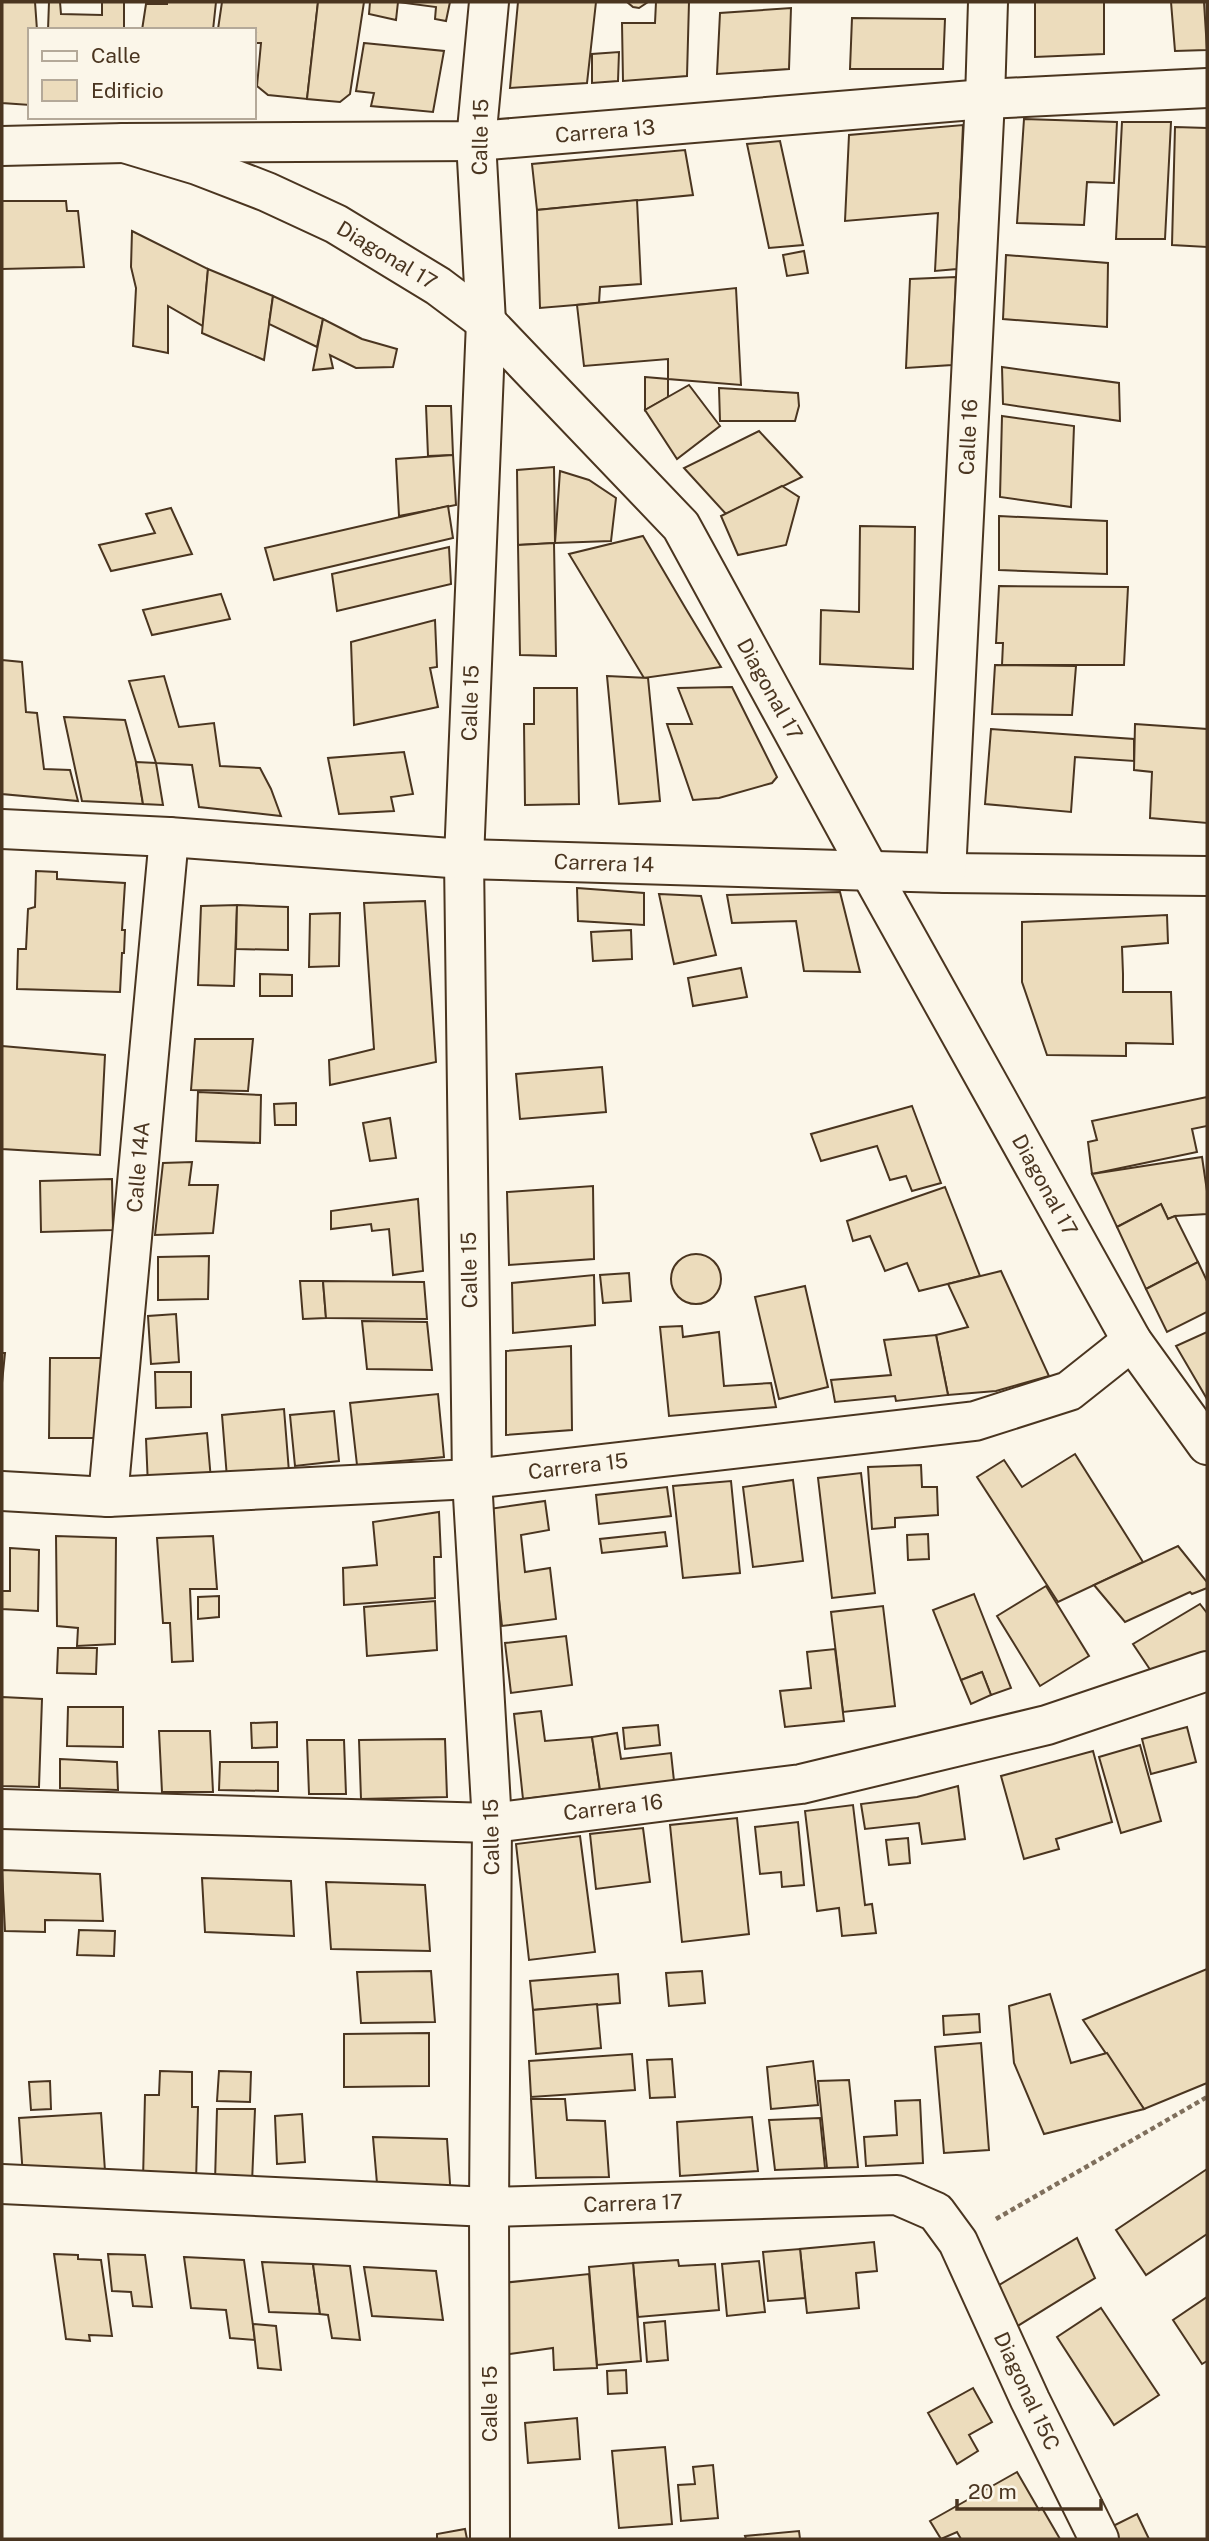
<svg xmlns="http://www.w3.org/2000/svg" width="1209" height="2541" viewBox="0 0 1209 2541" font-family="'Public Sans',sans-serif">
  <rect width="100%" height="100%" fill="#fbf6e9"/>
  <g fill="#ecdcbc" stroke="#4a3520" stroke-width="2">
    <path d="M2,2H35L37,30H30V105L2,103Z"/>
    <path d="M49,2H60L61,14L102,15V2H124V30H48Z"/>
    <path d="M167,2H216L213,30H142L146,4H167Z"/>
    <path d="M222,2H318L307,99L268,95L257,86L261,43H255L256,33H254V30L218,29Z"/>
    <path d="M318,2H364L350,94L340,102L307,99Z"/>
    <path d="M370,2H450L446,21L435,19L436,7L398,2L396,20L369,14Z"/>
    <path d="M518,2H596L587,83L510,88Z"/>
    <path d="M627,2H648L639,8L633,7Z"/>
    <path d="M656,2H689L687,76L623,81L622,23H655Z"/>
    <path d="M1035,2H1104V54L1035,57Z"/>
    <path d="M1171,2H1204L1207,50L1175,51Z"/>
    <path d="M791,8L789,69L717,74L720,13Z"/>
    <path d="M852,18L945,19L943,69H850Z"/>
    <path d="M364,43L444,51L433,112L371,106L374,93L356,91Z"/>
    <path d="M619,52L618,81L592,83V54Z"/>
    <path d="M1024,119L1117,122L1114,183L1087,182L1084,225L1017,223Z"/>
    <path d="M1122,122H1171L1165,239H1116Z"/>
    <path d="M963,125L957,269L935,271L938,213L845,221L849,135Z"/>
    <path d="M1175,127L1207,128V247L1172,245Z"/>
    <path d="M780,141L803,245L769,248L747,144Z"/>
    <path d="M685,150L693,195L537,210L532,164Z"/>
    <path d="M637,200L641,284L600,287L599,303L540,308L537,210Z"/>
    <path d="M2,201H66L67,211H78L84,267L2,269Z"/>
    <path d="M132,231L208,269L203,326L168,306V353L133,346L136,288L131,267Z"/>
    <path d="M804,251L808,273L787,276L783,255Z"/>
    <path d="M1006,255L1108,263L1107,327L1003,319Z"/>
    <path d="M208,269L273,296L264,360L202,333Z"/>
    <path d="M956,277L952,365L906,368L910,279Z"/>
    <path d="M736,288L741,385L668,379V359L584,366L577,305Z"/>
    <path d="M273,296L323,319L317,347L269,324Z"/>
    <path d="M323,319L362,339L397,349L393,367L356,368L330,355L333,368L313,370Z"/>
    <path d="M1002,367L1119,383L1120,421L1003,404Z"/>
    <path d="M645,377L668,379V397L645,410Z"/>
    <path d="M689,385L720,426L677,459L645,410Z"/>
    <path d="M719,388L798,393L799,406L795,421H720Z"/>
    <path d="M426,406H451L453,455L428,456Z"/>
    <path d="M1002,416L1074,426L1071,507L1000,497Z"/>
    <path d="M759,431L802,477L726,514L684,468Z"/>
    <path d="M453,455L456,505L399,516L396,459Z"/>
    <path d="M554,467L555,543L518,545L517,470Z"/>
    <path d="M560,471L589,480L616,498L611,541L555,543Z"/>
    <path d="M782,486L799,497L786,545L738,555L721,516Z"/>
    <path d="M448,506L453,538L274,580L265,548Z"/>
    <path d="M171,508L192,554L111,571L99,545L155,533L146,514Z"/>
    <path d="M999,516L1107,521V574L999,570Z"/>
    <path d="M860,526L915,527L913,669L820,664L821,610L859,612Z"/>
    <path d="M643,536L686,609L721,667L644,678L569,554Z"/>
    <path d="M554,543L556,656L520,655L518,545Z"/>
    <path d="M449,547L451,584L337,611L332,574Z"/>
    <path d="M999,586L1128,587L1124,665H1002L1003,643H996Z"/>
    <path d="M221,594L230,619L152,635L143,610Z"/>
    <path d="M435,620L437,667L430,668L438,707L354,725L351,642Z"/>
    <path d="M2,660L22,662L26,712L37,713L44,769L70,770L78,801L2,794Z"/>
    <path d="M995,665L1076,666L1072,715L992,714Z"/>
    <path d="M164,676L179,727L214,723L220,766L260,768L271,789L281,816L199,807L192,765L156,763L129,681Z"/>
    <path d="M607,676L648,678L660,801L619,804Z"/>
    <path d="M732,687L777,777L772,783L719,798L693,800L667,724H692L678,688Z"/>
    <path d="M534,688H577L579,804L525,805L524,724H534Z"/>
    <path d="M64,717L125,720L136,762L143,804L82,801Z"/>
    <path d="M1135,724L1207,729V823L1150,818L1152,772L1134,770Z"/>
    <path d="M991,729L1134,739V761L1075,757L1071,812L985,804Z"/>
    <path d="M404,752L413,794L391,797L394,811L339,814L328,758Z"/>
    <path d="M136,762L156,763L163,805L143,804Z"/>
    <path d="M36,871L57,872V879L125,883L122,930H125L124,953H122L120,992L17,989L18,949H26L28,909L35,907Z"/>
    <path d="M577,888L644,893V925L578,921Z"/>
    <path d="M840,892L860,972L804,971L796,921L732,923L727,895Z"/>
    <path d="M659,894L701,896L716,955L674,964Z"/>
    <path d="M425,901L436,1062L330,1085L329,1060L374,1049L364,903Z"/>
    <path d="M237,905L234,986L198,985L201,906Z"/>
    <path d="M237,905L288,907V950L236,949Z"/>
    <path d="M340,913L339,966L309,967L310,914Z"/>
    <path d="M1167,915L1168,943L1122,947L1123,974V992H1171L1173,1044L1126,1043V1056L1047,1055L1022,982V922Z"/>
    <path d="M631,930L632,959L593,961L591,932Z"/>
    <path d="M741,968L747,997L693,1006L688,978Z"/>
    <path d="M260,974L292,975V996H260Z"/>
    <path d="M195,1039H253L248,1091L191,1090Z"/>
    <path d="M2,1046L105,1055L100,1155L2,1149Z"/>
    <path d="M602,1067L606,1112L520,1119L516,1074Z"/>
    <path d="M198,1092L261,1095L260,1143L196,1141Z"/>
    <path d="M1207,1097V1126L1192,1129L1197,1152L1092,1174L1088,1142L1097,1140L1092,1121Z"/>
    <path d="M296,1103V1125H275L274,1104Z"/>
    <path d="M912,1106L941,1183L912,1191L906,1176L890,1180L877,1146L821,1161L811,1134Z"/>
    <path d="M390,1118L396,1158L370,1161L363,1123Z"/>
    <path d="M1202,1157L1207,1191V1214L1175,1216L1168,1219L1161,1204L1117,1227L1092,1174Z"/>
    <path d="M192,1162L189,1185H218L213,1233L155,1235L163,1163Z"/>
    <path d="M112,1179L113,1230L41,1232L40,1181Z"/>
    <path d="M593,1186L594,1259L509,1265L507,1192Z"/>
    <path d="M945,1187L980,1276L919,1291L907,1263L885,1271L870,1236L853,1241L847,1221Z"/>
    <path d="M418,1199L423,1271L393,1275L389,1229L372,1231L371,1224L331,1229V1211Z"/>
    <path d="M1161,1204L1168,1219L1175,1216L1198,1262L1146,1289L1117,1227Z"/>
    <circle cx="696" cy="1279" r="25"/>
    <path d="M209,1256L208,1299L158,1300V1257Z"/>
    <path d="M1198,1262L1207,1281V1312L1167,1332L1146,1289Z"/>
    <path d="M1001,1271L1049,1376L996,1391L948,1395L936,1335L968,1327L948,1284Z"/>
    <path d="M629,1273L631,1301L603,1303L600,1275Z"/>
    <path d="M594,1275L595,1325L513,1333L512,1283Z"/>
    <path d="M300,1281H323L326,1318L303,1319Z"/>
    <path d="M323,1281L424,1282L427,1319L326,1318Z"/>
    <path d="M805,1286L828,1387L779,1399L755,1297Z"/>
    <path d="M176,1314L179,1362L151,1364L148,1316Z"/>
    <path d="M362,1321L427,1322L432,1370L367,1369Z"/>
    <path d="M682,1326L683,1337L719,1332L724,1386L771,1383L776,1407L669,1416L660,1327Z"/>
    <path d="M1207,1332V1399L1176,1346Z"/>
    <path d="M936,1335L948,1395L896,1401L895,1396L835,1402L831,1380L891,1375L884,1340Z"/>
    <path d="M571,1346L572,1430L506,1435V1351Z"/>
    <path d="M2,1353H5L2,1383Z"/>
    <path d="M50,1358H108L107,1438H49Z"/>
    <path d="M155,1372H191V1407L156,1408Z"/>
    <path d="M438,1394L444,1457L357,1465L350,1403Z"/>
    <path d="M284,1409L289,1472L227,1478L222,1415Z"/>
    <path d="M334,1411L339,1461L295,1466L290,1415Z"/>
    <path d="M207,1433L211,1480L148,1486L146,1439Z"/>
    <path d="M1075,1454L1143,1562L1058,1602L977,1477L1004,1460L1022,1487Z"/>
    <path d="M921,1465L922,1487H937L938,1515L895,1518V1527L872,1529L868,1467Z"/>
    <path d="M861,1473L875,1593L832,1598L818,1478Z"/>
    <path d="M793,1480L803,1561L753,1567L743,1487Z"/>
    <path d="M731,1481L740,1573L683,1578L673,1486Z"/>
    <path d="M667,1487L671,1516L599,1524L596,1495Z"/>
    <path d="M545,1501L549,1530L521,1535L525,1572L550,1568L556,1619L502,1626L489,1509Z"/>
    <path d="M439,1512L441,1557H434L435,1598L344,1605L343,1568L377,1565L373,1522Z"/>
    <path d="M665,1532L667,1546L602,1553L600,1539Z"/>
    <path d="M928,1534L929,1559L908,1560L907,1535Z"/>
    <path d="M56,1536L116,1538L115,1644L77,1646L78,1628L57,1626Z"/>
    <path d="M213,1536L217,1589H190L193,1661L172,1662L170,1623H163L157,1538Z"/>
    <path d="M1178,1546L1207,1582V1588L1192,1594L1190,1592L1125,1622L1094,1585Z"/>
    <path d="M10,1548L39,1550L38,1611L2,1609V1591H10Z"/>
    <path d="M1046,1586L1089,1656L1040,1686L997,1616Z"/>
    <path d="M974,1594L1011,1688L991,1695L982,1672L961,1680L933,1610Z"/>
    <path d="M219,1596V1617L198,1619V1597Z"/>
    <path d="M435,1601L437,1650L367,1656L364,1607Z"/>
    <path d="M1200,1604L1207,1613V1651L1179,1670L1153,1674L1133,1644Z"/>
    <path d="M883,1606L895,1706L843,1712L831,1612Z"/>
    <path d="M566,1636L572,1685L511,1693L505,1643Z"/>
    <path d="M58,1648H97L96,1674L57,1673Z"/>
    <path d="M835,1649L844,1721L785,1727L780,1691L811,1688L807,1652Z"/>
    <path d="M982,1672L991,1695L971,1704L961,1680Z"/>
    <path d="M2,1697L42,1699L39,1787L2,1786Z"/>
    <path d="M68,1707H123V1747L67,1746Z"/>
    <path d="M541,1711L545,1741L592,1737L600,1790L523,1799L514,1714Z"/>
    <path d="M277,1722V1747L252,1748L251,1723Z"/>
    <path d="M658,1725L660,1745L625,1749L623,1728Z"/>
    <path d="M1187,1727L1196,1762L1151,1774L1142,1739Z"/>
    <path d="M159,1731H210L213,1792H162Z"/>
    <path d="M617,1733L621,1759L671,1753L674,1781L600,1790L592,1737Z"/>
    <path d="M445,1739L447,1797L361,1799L359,1740Z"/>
    <path d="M307,1740H344L346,1794H309Z"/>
    <path d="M1140,1745L1161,1821L1121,1833L1099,1757Z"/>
    <path d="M1093,1751L1112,1822L1056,1839L1059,1849L1024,1859L1001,1776Z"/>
    <path d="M60,1759L117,1762L118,1790L60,1788Z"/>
    <path d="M220,1762H278V1791L219,1790Z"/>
    <path d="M958,1786L965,1839L922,1844L919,1823L865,1829L861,1804L917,1797Z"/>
    <path d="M853,1805L865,1905L872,1904L876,1933L842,1936L839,1908L817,1911L805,1811Z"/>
    <path d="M737,1818L749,1934L682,1942L670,1825Z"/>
    <path d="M798,1822L804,1885L782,1887L781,1872L760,1874L755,1827Z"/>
    <path d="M643,1828L650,1882L596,1889L590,1834Z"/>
    <path d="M580,1836L595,1952L529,1960L516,1844Z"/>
    <path d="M908,1838L910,1863L889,1865L886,1840Z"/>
    <path d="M2,1870L100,1874L103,1921L45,1920V1932L5,1931Z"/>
    <path d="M202,1878L291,1881L294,1936L205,1932Z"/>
    <path d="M326,1882L425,1885L430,1951L331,1949Z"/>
    <path d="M79,1930L115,1931L114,1956L77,1955Z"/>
    <path d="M1207,1969V2083L1144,2109L1083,2020Z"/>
    <path d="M431,1971L435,2022L361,2023L357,1972Z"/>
    <path d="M702,1971L705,2003L669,2006L666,1973Z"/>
    <path d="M618,1974L620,2003L533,2010L530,1981Z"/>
    <path d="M1050,1994L1071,2063L1107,2053L1144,2109L1044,2134L1014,2063L1009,2006Z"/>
    <path d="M597,2004L601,2048L536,2054L533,2010Z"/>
    <path d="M979,2014L980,2032L944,2035L943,2016Z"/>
    <path d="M429,2033V2086L344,2087V2034Z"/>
    <path d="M981,2043L989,2150L944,2153L935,2047Z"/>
    <path d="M632,2054L635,2090L531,2097L529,2061Z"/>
    <path d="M672,2059L675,2097L650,2098L647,2060Z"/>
    <path d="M813,2061L818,2105L771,2109L767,2067Z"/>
    <path d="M160,2071L192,2072V2107H198L196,2182L143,2180L145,2095H159Z"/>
    <path d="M219,2071L251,2072L250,2102L217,2101Z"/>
    <path d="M849,2080L858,2167L827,2168L818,2081Z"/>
    <path d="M50,2081L51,2109L31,2110L29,2082Z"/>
    <path d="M531,2099H565L567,2120L605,2121L609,2177L536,2178Z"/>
    <path d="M920,2100L923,2163L866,2166L864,2137L897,2135L895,2101Z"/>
    <path d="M217,2109H255L252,2183L215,2182Z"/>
    <path d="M101,2113L105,2171L23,2177L19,2118Z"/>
    <path d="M302,2114L305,2162L277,2164L275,2116Z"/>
    <path d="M752,2117L758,2171L680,2176L677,2122Z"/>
    <path d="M820,2118L825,2168L775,2170L769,2120Z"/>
    <path d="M373,2137L447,2139L451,2198L378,2195Z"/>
    <path d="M1207,2169V2234L1146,2275L1116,2230Z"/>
    <path d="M1077,2238L1095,2278L1016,2327L996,2287Z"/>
    <path d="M874,2242L877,2271L856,2273L859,2308L807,2313L800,2249Z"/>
    <path d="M800,2249L805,2298L768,2301L763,2252Z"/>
    <path d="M54,2254L78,2255V2259L101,2260L112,2336L89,2335L90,2341L66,2339Z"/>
    <path d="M108,2254L145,2255L152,2307L133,2306L131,2292L112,2291Z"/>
    <path d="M184,2257L244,2260L255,2340L230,2338L226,2310L191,2308Z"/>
    <path d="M678,2260L679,2266L715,2264L719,2310L638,2317L633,2263Z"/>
    <path d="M759,2261L765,2312L727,2316L722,2264Z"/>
    <path d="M262,2262L313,2264L320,2314L269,2312Z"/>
    <path d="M633,2263L641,2361L597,2365L589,2267Z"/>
    <path d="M313,2264L350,2266L360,2340L332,2338L328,2315L320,2314Z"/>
    <path d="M364,2267L436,2271L443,2320L372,2316Z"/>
    <path d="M589,2274L597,2368L554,2370L553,2348L503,2355L502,2283Z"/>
    <path d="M1207,2297V2361L1202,2364L1173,2320Z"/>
    <path d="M1101,2308L1159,2395L1114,2425L1057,2337Z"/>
    <path d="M665,2321L668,2360L647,2362L644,2323Z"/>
    <path d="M253,2324L276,2326L281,2370L258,2368Z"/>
    <path d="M626,2370L627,2393L608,2394L607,2371Z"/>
    <path d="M973,2388L992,2422L969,2435L978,2451L957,2464L928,2413Z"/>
    <path d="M577,2418L580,2459L528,2463L525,2423Z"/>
    <path d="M665,2447L672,2524L619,2528L612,2451Z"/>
    <path d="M713,2465L718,2518L681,2521L678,2485L695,2484L693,2467Z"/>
    <path d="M1017,2472L1039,2510L1042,2508L1060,2539H961L957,2532L941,2539L930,2521Z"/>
    <path d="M1137,2514L1149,2539H1117L1111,2527Z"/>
    <path d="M465,2529L467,2539H437V2534Z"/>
    <path d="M799,2531L800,2539H746L745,2536Z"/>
  </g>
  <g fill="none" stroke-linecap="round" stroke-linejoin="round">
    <defs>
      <g id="minor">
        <path d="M489,2L476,141L486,322L464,859L472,1479L492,1823L489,2207L490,2539"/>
        <path d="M124,143L197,165L267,192L336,224L438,286L486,322L681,526L869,870L1132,1341L1207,1445"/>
        <path d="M2,146L124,143L476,141L985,99L1207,88"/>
        <path d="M2,829L169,837L464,859L946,873L1207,876"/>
        <path d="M946,873L985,99L988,2"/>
        <path d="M2,1491L108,1497L472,1479L975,1421L1069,1391L1132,1341"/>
        <path d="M108,1497L169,837"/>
        <path d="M2,1809L492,1823L801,1784L1047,1725L1207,1671"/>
        <path d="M2,2184L489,2207L897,2195L936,2212L958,2242L1030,2400L1099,2539"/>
      </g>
    </defs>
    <use href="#minor" stroke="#4a3520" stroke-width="42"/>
    <path stroke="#7f6f5c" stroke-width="4.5" stroke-dasharray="5 3.5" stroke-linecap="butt" d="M996,2219L1207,2097"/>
    <use href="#minor" stroke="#fbf6e9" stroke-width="38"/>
  </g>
  <g text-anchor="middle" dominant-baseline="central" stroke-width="5" stroke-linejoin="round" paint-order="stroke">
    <g font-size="21" fill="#4a3520" stroke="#fbf6e9">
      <text transform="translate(605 131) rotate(-5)">Carrera 13</text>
      <text transform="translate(480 137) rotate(-89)">Calle 15</text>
      <text transform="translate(387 255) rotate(31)">Diagonal 17</text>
      <text transform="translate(968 437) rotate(-87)">Calle 16</text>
      <text transform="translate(770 689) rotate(61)">Diagonal 17</text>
      <text transform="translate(470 703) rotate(-88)">Calle 15</text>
      <text transform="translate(604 863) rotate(2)">Carrera 14</text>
      <text transform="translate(138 1167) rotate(-85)">Calle 14A</text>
      <text transform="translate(1045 1185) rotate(61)">Diagonal 17</text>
      <text transform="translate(469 1270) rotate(-91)">Calle 15</text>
      <text transform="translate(578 1466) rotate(-7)">Carrera 15</text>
      <text transform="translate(613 1807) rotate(-7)">Carrera 16</text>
      <text transform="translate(491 1837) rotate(-91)">Calle 15</text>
      <text transform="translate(633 2203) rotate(-2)">Carrera 17</text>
      <text transform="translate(1027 2391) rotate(65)">Diagonal 15C</text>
      <text transform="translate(489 2404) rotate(-90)">Calle 15</text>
    </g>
  </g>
  <rect width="1209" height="2541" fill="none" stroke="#4a3520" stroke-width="7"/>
  <rect x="28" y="28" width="228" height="91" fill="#fbf6e9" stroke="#b4a999" stroke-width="2"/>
  <rect x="42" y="51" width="35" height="10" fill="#fbf6e9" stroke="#b4a999" stroke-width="2"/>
  <text x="91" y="63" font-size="21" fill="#4a3520">Calle</text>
  <rect x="42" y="80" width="35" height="21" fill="#ecdcbc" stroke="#b4a999" stroke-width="2"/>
  <text x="91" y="98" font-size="21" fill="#4a3520">Edificio</text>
  <path d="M957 2499v10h144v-10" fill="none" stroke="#4a3520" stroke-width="3.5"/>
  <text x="968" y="2499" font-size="21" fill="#4a3520" stroke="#fbf6e9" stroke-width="5" paint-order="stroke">20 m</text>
</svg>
